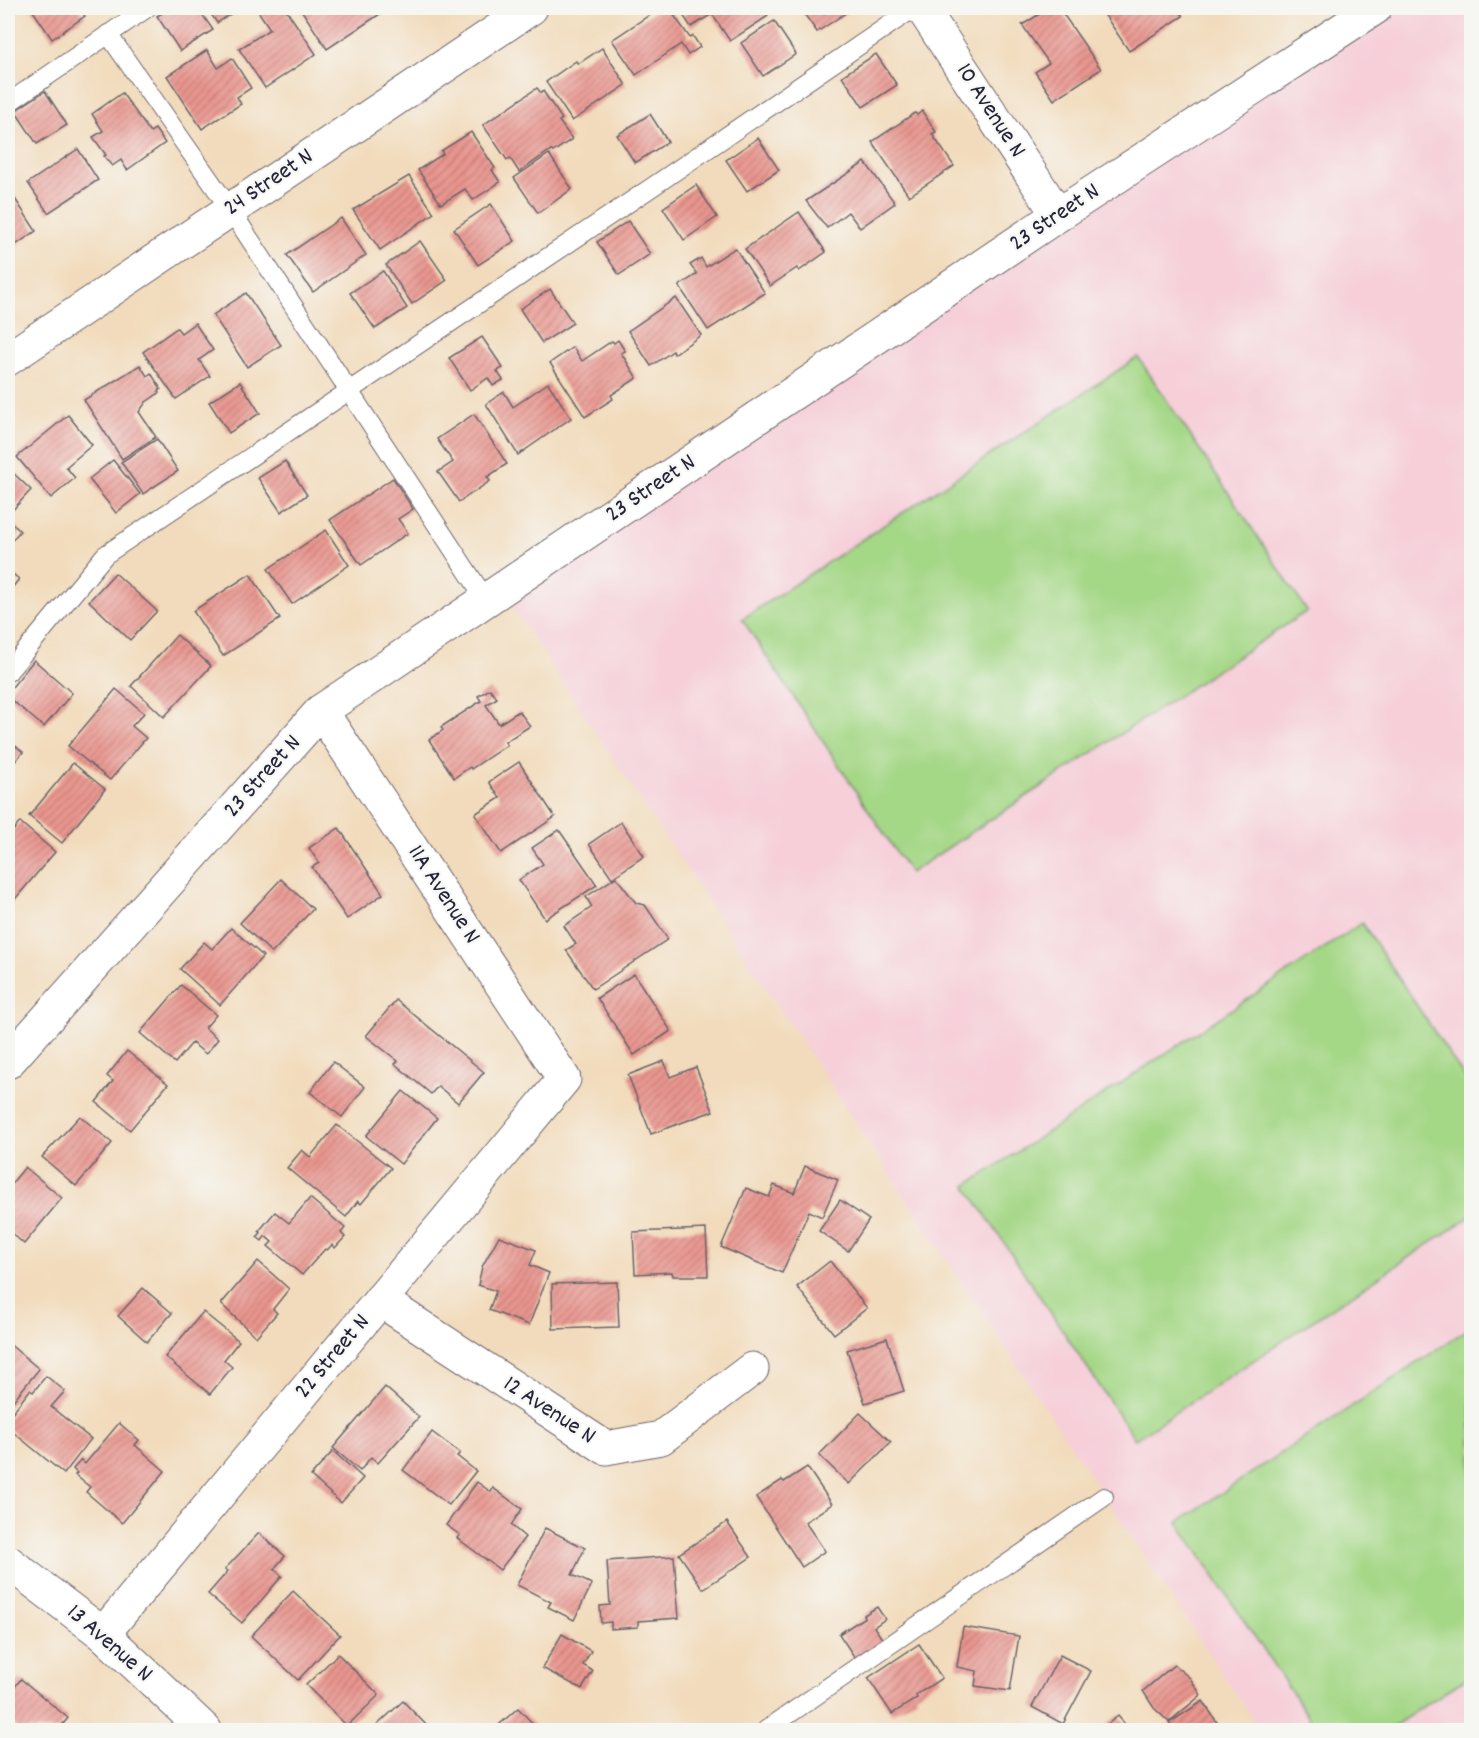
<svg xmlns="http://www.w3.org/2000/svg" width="1479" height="1738" viewBox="0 0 1479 1738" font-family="Dekko,sans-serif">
  <defs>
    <pattern id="building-hatch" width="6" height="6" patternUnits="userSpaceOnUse" patternTransform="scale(1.5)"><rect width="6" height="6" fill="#ea968f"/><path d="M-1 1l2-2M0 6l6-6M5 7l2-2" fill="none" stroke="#bd7a76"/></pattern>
  </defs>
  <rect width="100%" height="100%" fill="#f6f6f2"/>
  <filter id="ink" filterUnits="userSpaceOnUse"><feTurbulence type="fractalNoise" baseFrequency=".0167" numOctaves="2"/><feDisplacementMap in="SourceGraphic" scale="12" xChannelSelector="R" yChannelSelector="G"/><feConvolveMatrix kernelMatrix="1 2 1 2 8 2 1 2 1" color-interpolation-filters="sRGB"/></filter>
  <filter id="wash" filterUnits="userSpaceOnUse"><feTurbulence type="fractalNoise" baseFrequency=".008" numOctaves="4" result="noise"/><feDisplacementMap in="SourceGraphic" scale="24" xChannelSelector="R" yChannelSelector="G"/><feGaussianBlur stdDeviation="1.35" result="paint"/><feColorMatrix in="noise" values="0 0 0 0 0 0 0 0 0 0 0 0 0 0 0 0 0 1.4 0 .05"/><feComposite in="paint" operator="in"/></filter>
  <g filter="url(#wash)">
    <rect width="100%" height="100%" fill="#f2dbbc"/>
    <path fill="#f6cfd9" d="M1375,8H1471V1730H1260L501,590Z"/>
    <g fill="#a4d786" stroke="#637c60" stroke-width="1.5">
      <path d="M1138,357L1307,611L910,873L742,619Z"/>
      <path d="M1362,923L1471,1087V1216L1135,1439L966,1186Z"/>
      <path d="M1471,1327V1675L1388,1730H1317L1178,1522Z"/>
    </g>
    <g id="blocks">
      <g fill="url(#building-hatch)">
        <path d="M31,8H79L85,16L52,39Z"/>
        <path d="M171,8H198L213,30L180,51L157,16Z"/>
        <path d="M207,8H240L217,23Z"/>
        <path d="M256,8H285L316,54L265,88L239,49L270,29Z"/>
        <path d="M300,8H375L380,14L327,49Z"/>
        <path d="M660,8H669L690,38L693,36L700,47L688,55L681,44L636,75L612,40Z"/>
        <path d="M687,8H762L768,16L730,41L712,14L691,27L683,15L689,11Z"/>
        <path d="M800,8H853L817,32Z"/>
        <path d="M1049,8H1059L1101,69L1054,100L1035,72L1049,63L1022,25Z"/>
        <path d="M1100,8H1178L1183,16L1129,51Z"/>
        <path d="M774,21L796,54L763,76L741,43Z"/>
        <path d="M602,48L626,85L572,121L546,82L576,61L578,64Z"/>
        <path d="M207,50L218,68L232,58L251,88L237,97L241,104L202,129L167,76Z"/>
        <path d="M876,54L897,85L863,107L842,76Z"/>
        <path d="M537,88L541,93L543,91L562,119L559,121L572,139L553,152L551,150L519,172L510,158L507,160L483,125Z"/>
        <path d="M45,91L67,125L37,144L15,111Z"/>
        <path d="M122,93L150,132L155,129L165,143L127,170L121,160L112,166L104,156L106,155L93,137L103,131L92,114Z"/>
        <path d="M922,111L936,132L932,134L954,166L909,196L872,142L915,113L917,115Z"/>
        <path d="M650,114L668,142L635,163L617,135Z"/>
        <path d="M471,132L495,168L492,170L500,182L473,200L465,189L441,204L418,170L443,154L441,151Z"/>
        <path d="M758,138L779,170L747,191L726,160Z"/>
        <path d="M78,149L98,180L48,213L28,183Z"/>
        <path d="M549,154L572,189L538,213L514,178Z"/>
        <path d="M865,162L895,203L860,228L848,212L827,228L806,201Z"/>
        <path d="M409,176L434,213L380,250L353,210Z"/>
        <path d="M696,185L717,217L684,240L663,208Z"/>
        <path d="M8,188L36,231L8,250Z"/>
        <path d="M491,204L515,241L478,265L454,229Z"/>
        <path d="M799,212L826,252L799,271L797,268L770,286L745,249Z"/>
        <path d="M341,218L366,255L313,292L287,255Z"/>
        <path d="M628,221L650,254L619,275L597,242Z"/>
        <path d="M420,241L447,280L412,304L386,265Z"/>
        <path d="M735,248L765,293L708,330L679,286L697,274L690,265L701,258L706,267Z"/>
        <path d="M383,271L407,308L375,329L350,293Z"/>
        <path d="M550,289L573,323L542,343L520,309Z"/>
        <path d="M246,293L281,345L247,367L213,315Z"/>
        <path d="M676,298L701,335L674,354L673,351L651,366L628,331Z"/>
        <path d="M195,323L213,350L199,360L210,376L176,399L143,352L177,328L181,333Z"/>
        <path d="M482,337L503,368L497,371L503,380L493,386L488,378L470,390L449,358Z"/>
        <path d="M618,340L625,351L621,353L637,378L611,395L613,399L585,417L550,363L573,347L582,361L612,341L614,343Z"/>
        <path d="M140,365L147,376L151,373L161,389L158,391L159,393L146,402L139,412L156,437L122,459L84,400Z"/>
        <path d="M240,382L260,413L229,433L209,402Z"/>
        <path d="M548,383L571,418L518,455L486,404L504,392L513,407Z"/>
        <path d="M474,414L507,464L487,477L490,481L459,502L438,472L453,462L437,439Z"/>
        <path d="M68,415L92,445L66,467L75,478L51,498L17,457Z"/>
        <path d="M157,439L178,471L143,494L121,462Z"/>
        <path d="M113,460L140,494L116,513L89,479Z"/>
        <path d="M285,461L307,495L281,512L258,478Z"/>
        <path d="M8,468L31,490L8,515Z"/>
        <path d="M393,478L413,509L398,519L408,533L361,565L330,520Z"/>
        <path d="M8,519L20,531L8,545Z"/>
        <path d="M326,530L349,565L292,604L268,569Z"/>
        <path d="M8,570L19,579L8,593Z"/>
        <path d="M115,573L157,611L130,640L89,601Z"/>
        <path d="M250,574L280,619L223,656L193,611Z"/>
        <path d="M177,635L211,666L164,717L131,686Z"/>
        <path d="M34,660L72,693L44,727L8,697V692Z"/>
        <path d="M116,689L144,713L132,726L146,738L110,780L68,746Z"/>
        <path d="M490,689L497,698L486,705L499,724L519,711L530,726L505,742L507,745L471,769L470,767L454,778L429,740L443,730L441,727L481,701L478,696Z"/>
        <path d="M8,740L23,752L8,770Z"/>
        <path d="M519,762L555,817L501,853L475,814L500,798L489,782Z"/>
        <path d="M73,763L105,789L62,843L29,816Z"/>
        <path d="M20,822L55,852L10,905L8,902V837Z"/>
        <path d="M621,822L644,856L612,878L589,844Z"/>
        <path d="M339,828L383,894L347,919L312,867L319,863L309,848Z"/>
        <path d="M559,830L597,885L545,919L519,880L543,864L532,848Z"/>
        <path d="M616,877L636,903L645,905L668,939L593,989L566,950L576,944L564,926L592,907L586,897Z"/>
        <path d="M281,879L313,909L272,953L240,923Z"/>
        <path d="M231,928L263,956L220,1005L180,969L204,942L212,949Z"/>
        <path d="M634,974L671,1031L634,1055L597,998Z"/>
        <path d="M181,985L216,1015L205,1028L218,1039L206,1054L192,1043L175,1063L140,1033Z"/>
        <path d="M396,1000L484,1072L458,1103L438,1086L431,1094L395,1064L398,1061L366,1036Z"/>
        <path d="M127,1051L168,1084L130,1130L96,1102L113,1081L107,1076Z"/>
        <path d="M664,1061L670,1077L696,1067L713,1111L651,1134L628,1075Z"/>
        <path d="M333,1062L365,1087L342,1117L310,1092Z"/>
        <path d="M403,1091L437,1118L401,1164L366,1136Z"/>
        <path d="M80,1116L112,1143L76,1186L42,1157Z"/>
        <path d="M337,1125L391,1168L361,1204L358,1201L346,1217L287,1168L302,1150L310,1157Z"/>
        <path d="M805,1166L838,1180L822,1217L809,1211L782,1273L721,1247L746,1188L769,1197L774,1185L794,1193Z"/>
        <path d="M25,1167L62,1198L24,1244L8,1230V1188Z"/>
        <path d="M310,1198L345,1228L341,1233L345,1237L335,1248L332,1245L327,1250L325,1249L302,1275L268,1246L272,1242L265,1236L262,1241L257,1237L261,1233L259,1231L275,1212L289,1223Z"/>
        <path d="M840,1200L869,1220L848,1251L819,1231Z"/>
        <path d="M706,1229L708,1276H673L672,1272L635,1274L633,1232Z"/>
        <path d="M499,1236L536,1250L530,1265L549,1273L529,1325L489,1310L496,1291L478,1285L482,1267Z"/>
        <path d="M258,1261L289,1289L273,1309L277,1313L256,1337L221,1304Z"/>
        <path d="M830,1261L867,1308L834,1334L797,1287Z"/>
        <path d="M617,1282L619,1327L553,1329L552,1284Z"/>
        <path d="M143,1288L172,1313L147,1342L118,1316Z"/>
        <path d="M203,1312L239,1341L224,1360L232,1367L210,1394L165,1357Z"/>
        <path d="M887,1338L904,1391L865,1403L847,1350Z"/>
        <path d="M8,1343L39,1369L8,1407Z"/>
        <path d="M46,1376L65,1391L51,1407L91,1439L64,1474L8,1428V1418L30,1390L33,1392Z"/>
        <path d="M385,1387L419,1417L378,1463L371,1457L360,1471L333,1448Z"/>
        <path d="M860,1413L891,1442L849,1484L819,1455Z"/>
        <path d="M119,1423L139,1440L135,1445L165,1471L122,1523L86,1492L90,1487L75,1475L77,1473L73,1469L81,1460L85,1464Z"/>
        <path d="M432,1432L460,1453L457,1456L476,1471L449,1505L403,1470Z"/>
        <path d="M333,1451L363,1478L341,1503L311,1476Z"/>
        <path d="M807,1467L832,1504L805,1522L825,1551L802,1567L756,1497L782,1480L784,1482Z"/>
        <path d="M477,1482L491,1492L493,1488L522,1509L511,1525L525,1537L500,1570L457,1538L460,1535L446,1525Z"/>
        <path d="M727,1522L751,1557L703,1589L679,1554Z"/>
        <path d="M545,1528L585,1548L572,1575L592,1584L574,1620L548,1607L551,1602L517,1585Z"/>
        <path d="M259,1533L285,1556L274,1569L282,1576L242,1623L208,1594L228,1571L225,1569Z"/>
        <path d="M674,1556L679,1618L638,1621V1627L611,1629V1622L601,1623L600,1606L610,1605L607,1561Z"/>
        <path d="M293,1591L340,1635L298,1680L251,1636Z"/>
        <path d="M877,1607L885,1619L874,1627L887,1646L859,1664L839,1634L865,1617L864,1615Z"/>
        <path d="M963,1627L1019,1636L1010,1691L975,1686L977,1671L957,1667Z"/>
        <path d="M562,1634L591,1651L583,1665L593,1671L582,1689L542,1668Z"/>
        <path d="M919,1644L942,1678L916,1695L917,1698L892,1714L868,1678Z"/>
        <path d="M338,1654L379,1695L347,1726L306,1685Z"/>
        <path d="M1060,1655L1091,1671L1063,1724L1032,1707Z"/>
        <path d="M1174,1665L1190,1678L1201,1695L1169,1722L1154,1708L1143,1691Z"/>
        <path d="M21,1679L68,1718L58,1730H19L8,1721V1695Z"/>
        <path d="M403,1701L431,1730H372Z"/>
        <path d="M1203,1701L1222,1730H1174L1169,1723Z"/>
        <path d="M518,1708L539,1730H493Z"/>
        <path d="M1118,1716L1130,1730H1100Z"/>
      </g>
    </g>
  </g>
  <g filter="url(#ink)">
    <use href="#blocks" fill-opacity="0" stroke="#6b6368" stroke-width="1.5"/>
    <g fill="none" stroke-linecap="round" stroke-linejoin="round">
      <defs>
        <g id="lane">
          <path d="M108,34L230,209L486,600"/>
          <path d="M8,103L147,8"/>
          <path d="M8,672L105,555L655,185L914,8"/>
          <path d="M766,1730L1104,1497"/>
        </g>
        <g id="street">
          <path d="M922,8L1058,215"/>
          <path d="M8,359L531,8"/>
          <path d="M380,1300L606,1448L661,1438L752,1369"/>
          <path d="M8,1562L103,1634L205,1730"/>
          <path d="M103,1634L564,1079L321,711"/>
        </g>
        <path id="secondary" d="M8,1062L321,711L1058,215L1375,8"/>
      </defs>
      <use href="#lane" stroke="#6b6368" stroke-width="20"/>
      <use href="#street" stroke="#6b6368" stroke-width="35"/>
      <use href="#secondary" stroke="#6b6368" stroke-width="35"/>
      <use href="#lane" stroke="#fff" stroke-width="18"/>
      <use href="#street" stroke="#fff" stroke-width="33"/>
      <use href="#secondary" stroke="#fff" stroke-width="33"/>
    </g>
  </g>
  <g text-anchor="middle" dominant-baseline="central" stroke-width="4.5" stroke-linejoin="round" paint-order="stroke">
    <g font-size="24" fill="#22223b" stroke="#f6f6f2">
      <text transform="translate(990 111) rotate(57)">10 Avenue N</text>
      <text transform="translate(269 183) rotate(-34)">24 Street N</text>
      <text transform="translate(1055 218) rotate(-34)">23 Street N</text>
      <text transform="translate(651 489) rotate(-34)">23 Street N</text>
      <text transform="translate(263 777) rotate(-48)">23 Street N</text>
      <text transform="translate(443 895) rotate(57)">11A Avenue N</text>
      <text transform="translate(333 1357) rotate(-50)">22 Street N</text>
      <text transform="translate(549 1411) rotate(33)">12 Avenue N</text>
      <text transform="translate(109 1644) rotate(41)">13 Avenue N</text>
    </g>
  </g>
  <rect width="1479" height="1738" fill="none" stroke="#f6f6f2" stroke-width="30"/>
</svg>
